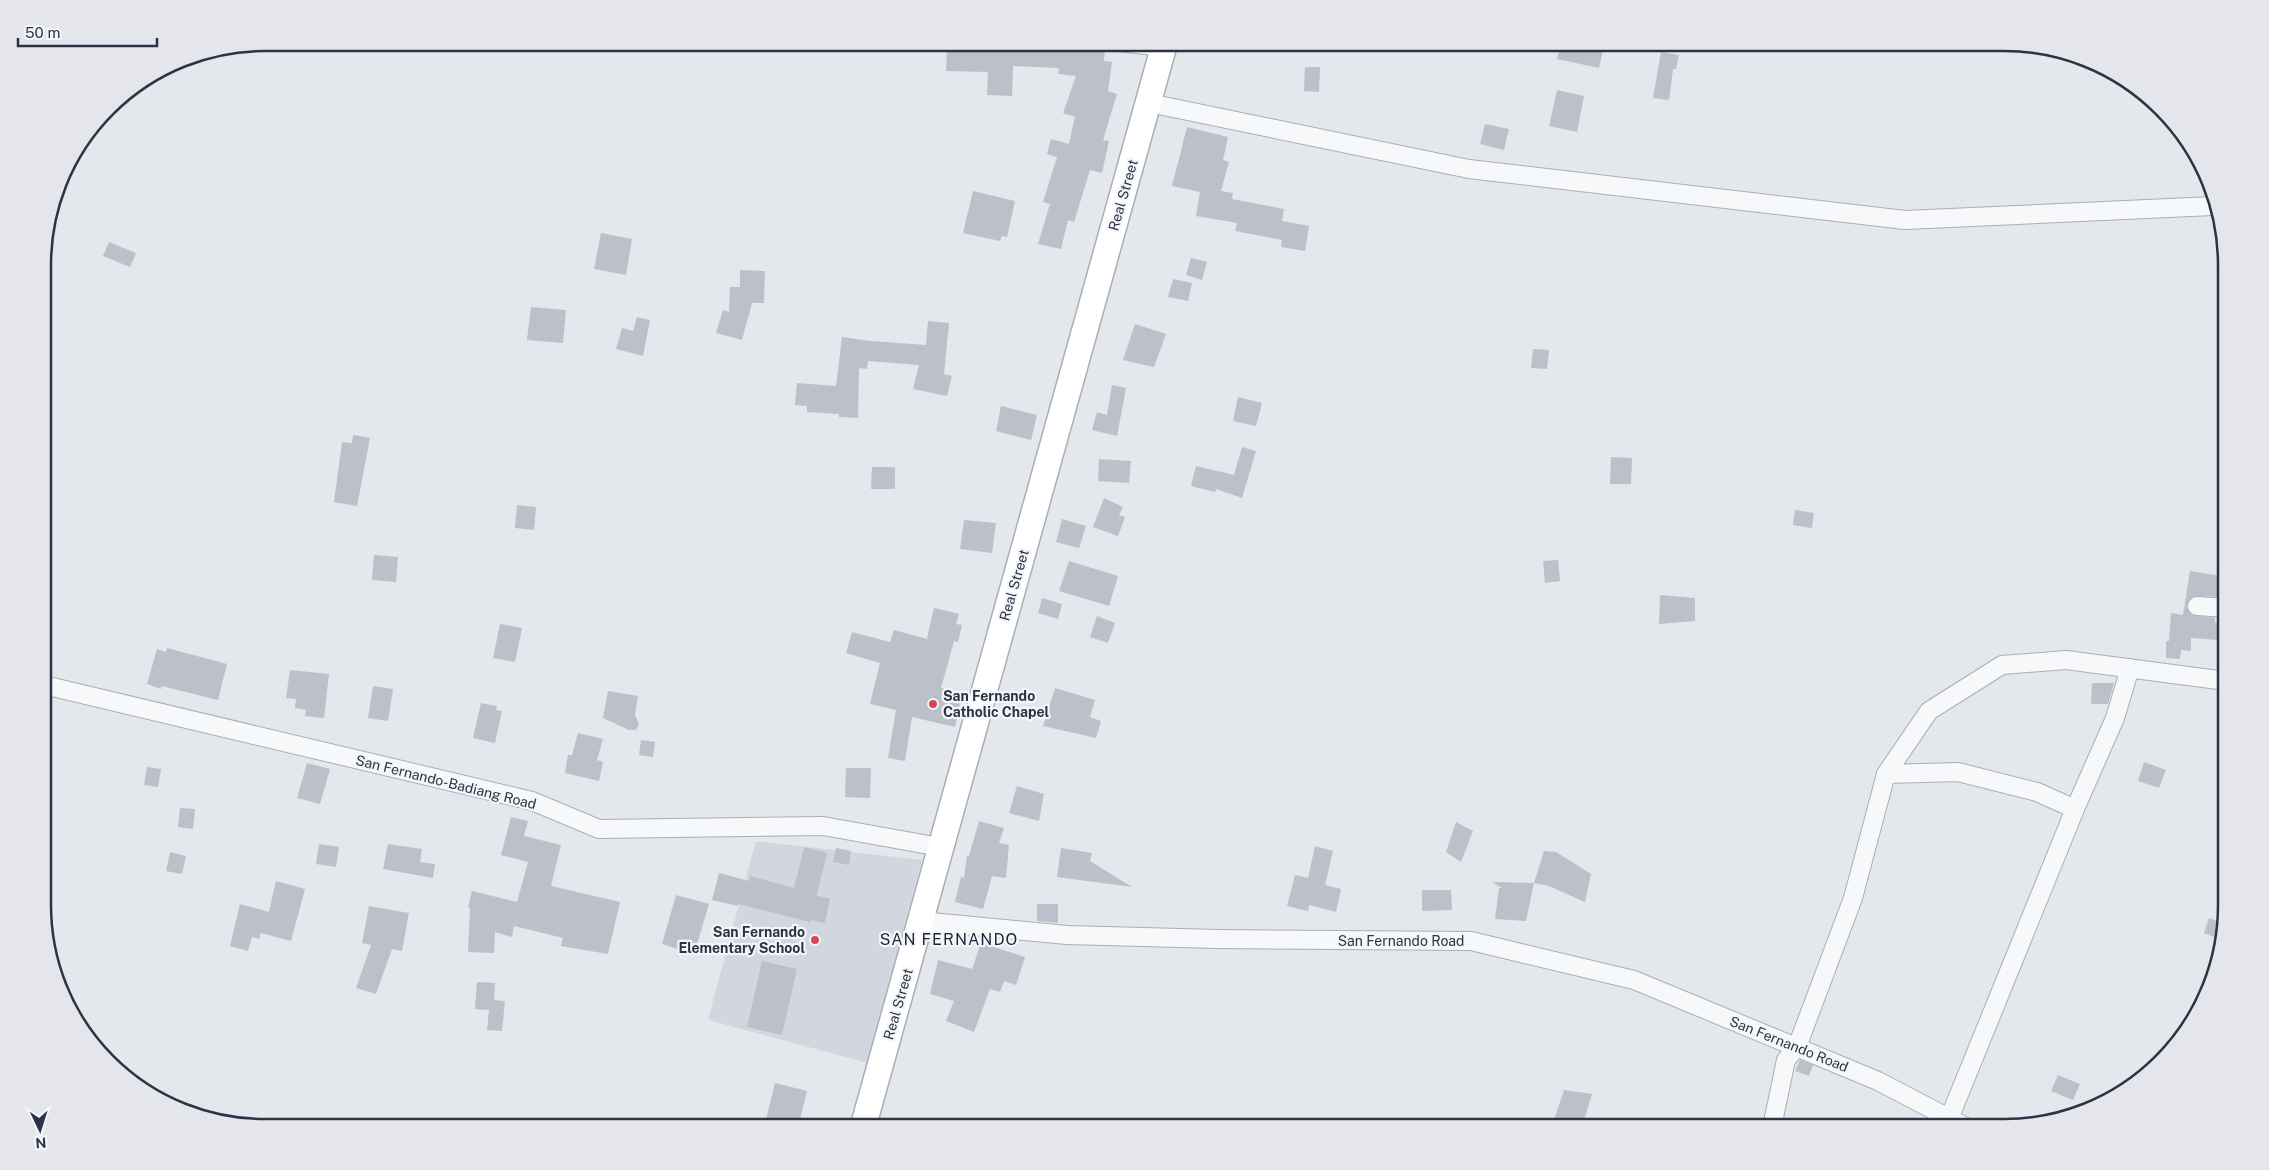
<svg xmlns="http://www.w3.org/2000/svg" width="2269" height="1170" viewBox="0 0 2269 1170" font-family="'Public Sans',sans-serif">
  <rect width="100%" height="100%" fill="#e4e7ec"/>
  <path fill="#d2d6de" d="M756,841L922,860L868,1063L708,1020Z"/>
  <g fill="#bbc0ca">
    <path d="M993,42L1062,43L1105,48L1104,61L1112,62L1108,91L1117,94L1103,140L1109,141L1102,173L1090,170L1074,222L1068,220L1061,249L1038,244L1050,204L1043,202L1057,157L1047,154L1051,139L1069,144L1075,117L1063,113L1076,76L1058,74L1059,68L1013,66L1012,96L987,95L988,72L946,71L947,48L993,50Z"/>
    <path d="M1561,42H1605L1599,68L1557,59Z"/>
    <path d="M1661,52L1679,55L1676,69H1673L1669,100L1653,98Z"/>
    <path d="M1305,67H1320L1319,92L1304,91Z"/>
    <path d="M1557,90L1584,96L1577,132L1549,126Z"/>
    <path d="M1485,124L1509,129L1504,150L1480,144Z"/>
    <path d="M1187,127L1228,137L1223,160L1229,162L1221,191L1233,193L1232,199L1284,209L1282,221L1309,226L1305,251L1281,247L1282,240L1235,231L1237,223L1196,216L1200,192L1172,186Z"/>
    <path d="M973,191L1015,201L1007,237L1002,236L1000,241L963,233Z"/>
    <path d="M601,233L632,239L626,275L594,269Z"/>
    <path d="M109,242L136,253L130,267L103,256Z"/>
    <path d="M1191,258L1207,262L1202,280L1186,275Z"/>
    <path d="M740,270L765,271L764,303H752L742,340L716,333L723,310L729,312L730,287H740Z"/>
    <path d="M1173,279L1192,283L1188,301L1168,297Z"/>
    <path d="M531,307L566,310L563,343L527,340Z"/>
    <path d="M637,317L650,320L643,356L616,349L622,328L633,331Z"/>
    <path d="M928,321L949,323L944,374L952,376L947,396L913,389L919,365L868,361L867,369L859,368L858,418L839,417V414L807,412V406L795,405L797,383L836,386L842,337L870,341L926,345Z"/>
    <path d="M1135,324L1166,334L1154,367L1123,360Z"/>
    <path d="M1533,349L1549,350L1547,369L1531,368Z"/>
    <path d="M1112,385L1126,388L1117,436L1092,430L1097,412L1107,415Z"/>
    <path d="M1238,397L1262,403L1256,426L1233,421Z"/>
    <path d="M1001,406L1037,415L1031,440L996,431Z"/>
    <path d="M353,435L370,438L357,506L334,502L342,442L352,443Z"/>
    <path d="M1242,447L1256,451L1242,498L1216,489L1215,492L1191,486L1196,466L1234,475Z"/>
    <path d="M1611,457L1632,458L1631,484H1610Z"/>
    <path d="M1099,459L1131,461L1129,483L1098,481Z"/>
    <path d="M872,467H895V489H871Z"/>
    <path d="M1104,498L1123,507L1119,515L1125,517L1118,536L1093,527Z"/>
    <path d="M517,505L536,507L534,530L515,528Z"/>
    <path d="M1795,510L1814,513L1812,528L1793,525Z"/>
    <path d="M1062,519L1086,526L1079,548L1056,542Z"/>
    <path d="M964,520L996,523L992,553L960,549Z"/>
    <path d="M374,555L398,557L396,582L372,580Z"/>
    <path d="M1558,560L1560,581L1545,583L1543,561Z"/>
    <path d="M1069,561L1118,576L1109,606L1059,591Z"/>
    <path d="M2190,571L2222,576L2219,597L2193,596L2186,606L2192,615L2215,618V623L2220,624L2218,640L2191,638V651L2181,650L2180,659L2166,658V641H2169L2171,613L2183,615Z"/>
    <path d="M1660,595L1695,598V621L1659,624Z"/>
    <path d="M1042,598L1062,604L1058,619L1038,613Z"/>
    <path d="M934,608L959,614L956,624L962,625L958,642L954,641L941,688L962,693L955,727L912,717L905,761L888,758L896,710L870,704L880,663L846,653L852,632L890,642L894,630L927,639Z"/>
    <path d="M1097,616L1115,623L1108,643L1090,637Z"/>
    <path d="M500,624L522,628L515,662L493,658Z"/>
    <path d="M167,648L227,664L218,700L162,686L161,689L147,684L157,649L166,652Z"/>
    <path d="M290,670L329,674L324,718L305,716L306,710L295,708L296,699L286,698Z"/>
    <path d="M2092,683H2114L2108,704H2091Z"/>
    <path d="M373,686L393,689L388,721L368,718Z"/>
    <path d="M1055,688L1095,700L1090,717L1101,721L1096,738L1043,726Z"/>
    <path d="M608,691L638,696L635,715L639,724L636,730H629L603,718Z"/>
    <path d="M481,703L497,706L496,710L502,711L495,743L473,738Z"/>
    <path d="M578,733L603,739L597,760L603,762L599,781L565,773L568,755H572Z"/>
    <path d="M641,740L655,742L653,757L639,755Z"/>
    <path d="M2144,762L2166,770L2159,788L2138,781Z"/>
    <path d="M307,763L330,769L320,804L297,798Z"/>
    <path d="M147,767L161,769L158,787L144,785Z"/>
    <path d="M846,768H871L870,798L845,797Z"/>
    <path d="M1017,786L1044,794L1039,821L1009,813Z"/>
    <path d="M180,808L195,809L193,829L178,827Z"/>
    <path d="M511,817L528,821L524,836L561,845L551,886L620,902L608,954L561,946L563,938L514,926L512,937L495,932L494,953L468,952L470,908L468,907L472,891L517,902L528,862L501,855Z"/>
    <path d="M979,821L1004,828L999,843L1009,845L1006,878L992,876L983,909L955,902L961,877L964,878L967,856H969Z"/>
    <path d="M1456,822L1473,831L1461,862L1446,852Z"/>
    <path d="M319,844L339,847L336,867L316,864Z"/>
    <path d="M388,844L422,849L420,862L435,864L433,878L383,869Z"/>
    <path d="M1315,846L1333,851L1325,885L1341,889L1336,912L1309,905L1308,911L1287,906L1295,875L1308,878Z"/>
    <path d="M804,847L827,853L817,894V896L830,898L825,923L811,920L810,922L738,904V906L712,900L719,873L749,881L750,876L794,888Z"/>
    <path d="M836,848L851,851L849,865L833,862Z"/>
    <path d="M1061,848L1092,853L1090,861L1132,887L1057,877Z"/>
    <path d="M1544,851L1556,852L1591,874L1585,902L1549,886L1534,883Z"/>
    <path d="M170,852L186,856L182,874L166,871Z"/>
    <path d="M276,881L305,889L291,941L261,933L259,939L252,937L248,951L230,946L240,904L269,912Z"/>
    <path d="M1492,882L1534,883L1526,921L1495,919L1499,888H1502Z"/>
    <path d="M1422,890H1451L1452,910L1422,911Z"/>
    <path d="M676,895L709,904L694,954L662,944Z"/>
    <path d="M1037,904H1058V923L1037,921Z"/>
    <path d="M369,906L409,913L402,951L392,949L376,994L356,988L371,945L362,943Z"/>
    <path d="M2209,918L2222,923L2219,939L2204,933Z"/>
    <path d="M981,943L1025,957L1016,985L1004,981L1000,992L990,989L974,1032L946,1021L954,1001L930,994L938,960L972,969Z"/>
    <path d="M762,961L797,969L782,1035L747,1027Z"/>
    <path d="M477,982L495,983L494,1000L505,1001L502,1031L487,1030L489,1010L475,1009Z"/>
    <path d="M1800,1060L1813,1065L1809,1076L1795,1071Z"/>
    <path d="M2058,1075L2080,1084L2073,1100L2051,1091Z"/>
    <path d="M775,1083L807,1091L798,1127H764Z"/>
    <path d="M1564,1090L1592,1094L1582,1127L1553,1123Z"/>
  </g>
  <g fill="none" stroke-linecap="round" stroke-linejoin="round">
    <defs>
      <g id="street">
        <path d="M1118,42L1164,47"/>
        <path d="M1149,103L1469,169L1905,220L2213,206"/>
        <path d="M2197,606L2226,608"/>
        <path d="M44,685L532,801L599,829L823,826L940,847"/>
        <path d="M1886,774L1958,772L2037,792L2075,809L2115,718L2130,668"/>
        <path d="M921,921L1067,935L1218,939L1471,941L1634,980L1878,1081L1966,1127"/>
        <path d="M1949,1119L2075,809"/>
        <path d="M1772,1127L1786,1060L1797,1047L1853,898L1886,774L1929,711L2002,665L2066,660L2226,681"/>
      </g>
      <path id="secondary" d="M863,1127L1165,42"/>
    </defs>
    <use href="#street" stroke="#a9aeb7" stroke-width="20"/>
    <use href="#secondary" stroke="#a9aeb7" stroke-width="28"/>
    <use href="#street" stroke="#f7f8fa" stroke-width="18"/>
    <use href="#secondary" stroke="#fff" stroke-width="25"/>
  </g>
  <g fill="#d1495b" stroke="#f4f6f9" stroke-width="2">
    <circle cx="933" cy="704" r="5"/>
    <circle cx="815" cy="940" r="5"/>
  </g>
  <g text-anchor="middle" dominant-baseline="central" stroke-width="4.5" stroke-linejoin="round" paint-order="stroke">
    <g font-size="14" fill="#2b3445" stroke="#f4f6f9">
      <text transform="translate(1123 195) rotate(-74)">Real Street</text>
      <text transform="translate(1014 585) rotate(-74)">Real Street</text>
      <text transform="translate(446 782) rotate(14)">San Fernando-Badiang Road</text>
      <text x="1401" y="941">San Fernando Road</text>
      <text transform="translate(898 1004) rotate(-74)">Real Street</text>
      <text transform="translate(1789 1044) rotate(22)">San Fernando Road</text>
    </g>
    <g font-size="14" font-weight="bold" fill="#2b3445" stroke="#f4f6f9" text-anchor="start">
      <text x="943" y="696">San Fernando<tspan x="943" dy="16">Catholic Chapel</tspan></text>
      <text x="805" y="932" text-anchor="end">San Fernando<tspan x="805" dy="16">Elementary School</tspan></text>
    </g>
    <g font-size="16" letter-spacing="1" fill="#1d2536" stroke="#f4f6f9">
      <text x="949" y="939">SAN FERNANDO</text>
    </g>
  </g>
  <path d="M0 0H2269V1170H0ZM265 51H2004A214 214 0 0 1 2218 265V905A214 214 0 0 1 2004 1119H265A214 214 0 0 1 51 905V265A214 214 0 0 1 265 51Z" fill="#e4e6eb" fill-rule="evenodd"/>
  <path fill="none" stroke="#2b3445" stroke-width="2.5" d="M265 51H2004A214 214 0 0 1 2218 265V905A214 214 0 0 1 2004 1119H265A214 214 0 0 1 51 905V265A214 214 0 0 1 265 51Z"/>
  <g transform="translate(40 1130) rotate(176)" stroke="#f4f6f9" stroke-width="4" paint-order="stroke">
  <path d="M0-4L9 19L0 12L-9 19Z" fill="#2b3445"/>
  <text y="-8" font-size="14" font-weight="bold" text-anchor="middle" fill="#2b3445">N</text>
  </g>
  <path d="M18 38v8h139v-8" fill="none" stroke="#2b3445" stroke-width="2.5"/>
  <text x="25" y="38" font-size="15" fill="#2b3445" stroke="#f4f6f9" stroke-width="4" paint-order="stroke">50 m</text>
</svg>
